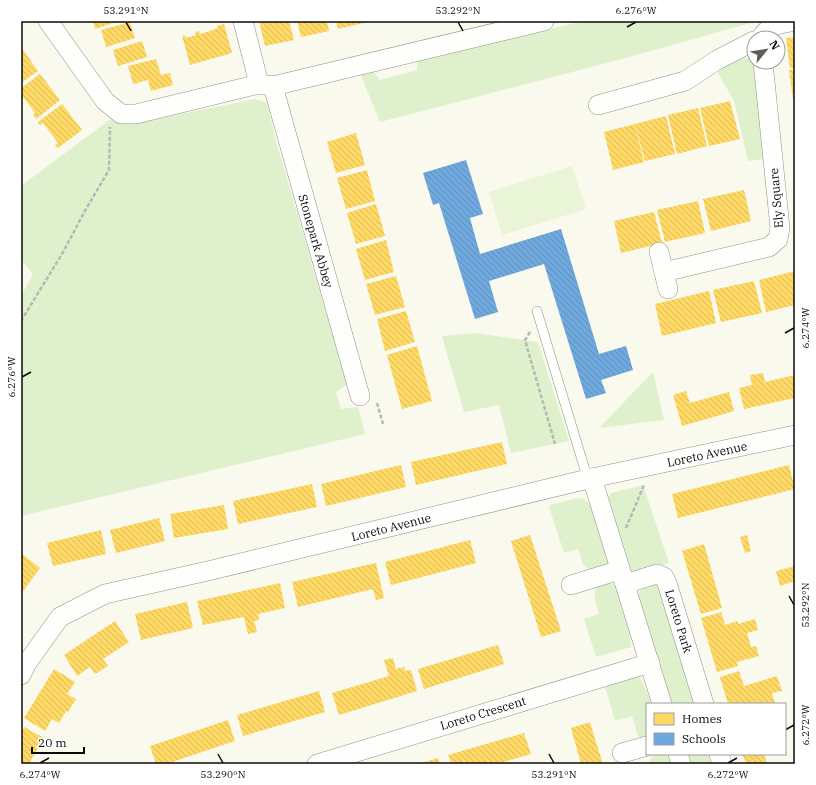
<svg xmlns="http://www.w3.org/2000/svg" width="816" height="785" viewBox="0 0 816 785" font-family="'IBM Plex Serif',serif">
  <defs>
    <pattern id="homes-back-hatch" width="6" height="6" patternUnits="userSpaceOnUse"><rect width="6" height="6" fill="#ffd966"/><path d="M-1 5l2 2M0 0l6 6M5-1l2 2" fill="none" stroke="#d9b957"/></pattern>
    <pattern id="schools-back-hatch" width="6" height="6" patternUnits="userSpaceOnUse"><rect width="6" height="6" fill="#6fa8dc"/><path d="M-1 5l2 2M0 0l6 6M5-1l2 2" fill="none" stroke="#5f8fbb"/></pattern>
  </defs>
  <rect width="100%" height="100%" fill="#faf9ed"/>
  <g fill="#dff0cd">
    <path d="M585,21H758L622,59L380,122L359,71L369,73L374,72L380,80L417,70V61L421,58Z"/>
    <path d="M742,57L753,59L754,61L766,159L748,161L734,101L718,73L721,65Z"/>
    <path d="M255,99L267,103L276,141L347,384L336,392L341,409L358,407L365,434L21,516V296L33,274L21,260V186L112,118L126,121H147Z"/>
    <path d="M476,333L538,342L569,441L511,453L499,405L464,412L442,336Z"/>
    <path d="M653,372L664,420L599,428Z"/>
    <path d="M643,485L669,563L641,573L626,571L606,502L611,493Z"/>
    <path d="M577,498L584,499L592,507L610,564L590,570L583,564L578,549L564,553L549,507L551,505Z"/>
    <path d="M606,581L615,585L630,632L631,647L596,657L584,619L599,614C596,601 588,587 606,581Z"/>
    <path d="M656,584L664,595L696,704H670L637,596L643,587Z"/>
    <path d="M639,676L650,698L651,704H647V740H645L638,736L632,716L615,721L604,683Z"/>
    <path d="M658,754C667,754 670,756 673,764H648L653,755Z"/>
    <path d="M686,754H712L716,764H689Z"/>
  </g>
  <path fill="#eaf4d6" d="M572,166L586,209L502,235L489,192Z"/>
  <g fill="url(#homes-back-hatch)">
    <path d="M93,21H119L95,29Z"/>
    <path d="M259,21H289L294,40L265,46Z"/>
    <path d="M297,21H327L329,31L301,37Z"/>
    <path d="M336,21H368V22L338,29Z"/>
    <path d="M130,22L135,38L106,47L101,30Z"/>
    <path d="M224,24L232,53L190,65L182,36L185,35L186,38L196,35L195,32L199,31L200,34L210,31L218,28L217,26Z"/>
    <path d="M795,37V68H790L786,38Z"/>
    <path d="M142,41L147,57L118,66L113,50Z"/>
    <path d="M21,47L38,71L21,83Z"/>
    <path d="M156,59L161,75L170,73L173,85L151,91L148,80L133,84L128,66Z"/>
    <path d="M795,69V100H793L789,70Z"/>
    <path d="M40,74L60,100L36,119L33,115L35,113L21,94V88Z"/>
    <path d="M730,101L740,139L709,146L700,108Z"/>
    <path d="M62,104L82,130L58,148L55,145L58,143L43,123L40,125L38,122Z"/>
    <path d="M698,108L707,146L677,154L668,115Z"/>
    <path d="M666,116L675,154L645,161L635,124Z"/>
    <path d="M635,124L644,162L613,170L604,132Z"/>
    <path d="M356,133L365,165L336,173L327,142Z"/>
    <path d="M367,170L375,201L346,209L337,178Z"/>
    <path d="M744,190L751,221L711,231L703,199Z"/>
    <path d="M698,201L705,233L665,242L657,210Z"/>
    <path d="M376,204L385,236L356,244L347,213Z"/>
    <path d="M654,212L662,243L621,253L614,221Z"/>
    <path d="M386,240L394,272L365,280L356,249Z"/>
    <path d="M795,271V305L766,312L759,280Z"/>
    <path d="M396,276L405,307L375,315L366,284Z"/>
    <path d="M754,281L762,313L721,322L713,290Z"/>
    <path d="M709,291L716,323L662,336L655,304Z"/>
    <path d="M406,311L415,342L385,351L377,319Z"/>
    <path d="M417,346L432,401L402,409L387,355Z"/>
    <path d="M763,373L765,382L795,375V398L744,409L739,388L752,385L750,375Z"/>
    <path d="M686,391L690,403L729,392L734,411L682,426L673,395Z"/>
    <path d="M502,442L507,464L416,485L411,462Z"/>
    <path d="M401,465L406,487L326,506L321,484Z"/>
    <path d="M789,465L795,489L678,518L672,494Z"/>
    <path d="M312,484L317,507L238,524L233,501Z"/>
    <path d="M224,505L228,529L174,538L170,514Z"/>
    <path d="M159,518L165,541L116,553L110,530Z"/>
    <path d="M101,530L106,554L53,566L47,543Z"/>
    <path d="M530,535L561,631L541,637L511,541Z"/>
    <path d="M747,535L751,551L745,553L740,537Z"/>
    <path d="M470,540L476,563L391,585L385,562Z"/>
    <path d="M704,544L722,608L701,614L682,551Z"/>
    <path d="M21,553L40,568L21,594Z"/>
    <path d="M376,563L384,598L376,600L373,589L298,607L292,582Z"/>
    <path d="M795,566V581L780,586L776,571Z"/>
    <path d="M280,583L285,608L258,614L259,620L254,621L257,632L248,634L244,617L203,625L197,601Z"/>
    <path d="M187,602L193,628L141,640L135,614Z"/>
    <path d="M721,612L725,625L738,621V624L755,619L758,630L747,633L751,647L756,646L759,656L737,662L738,666L717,672L701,618Z"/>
    <path d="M115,621L129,642L103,659L108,666L95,674L90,667L77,676L64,655Z"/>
    <path d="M498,645L504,664L424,689L418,669Z"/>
    <path d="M393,658L396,669L404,667L405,671L411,670L417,691L339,715L332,693L389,676L384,660Z"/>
    <path d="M54,669L75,682L67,694L76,699L68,712L66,711L59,723L52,719L45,731L24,718Z"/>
    <path d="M739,671L744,686L777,676L782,691L772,693L775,703L728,704L720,677Z"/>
    <path d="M319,691L325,712L243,736L237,715Z"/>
    <path d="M228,720L235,741L166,764H156L150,746Z"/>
    <path d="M590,722L595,739L603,764H581L571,728Z"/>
    <path d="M24,727L44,738L29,764H21V732Z"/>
    <path d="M524,733L531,754L497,764H451L448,755Z"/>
    <path d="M742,754H764L767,764H746Z"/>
    <path d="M438,758L440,764H418Z"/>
  </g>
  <path fill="url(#schools-back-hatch)" d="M466,160L483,214L470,218L480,254L561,229L599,354L626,346L633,370L601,380L606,393L586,399L544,264L489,281L498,312L475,319L439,203L433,205L423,173Z"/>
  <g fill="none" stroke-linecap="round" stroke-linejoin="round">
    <defs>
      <path id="lane" d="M537,311L585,470L592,478"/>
      <g id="street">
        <path d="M48,21L105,101L121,114H136L259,84L273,86L544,21"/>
        <path d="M243,21L259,84"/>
        <path d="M761,38C769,24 780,24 795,21"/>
        <path d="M273,86L360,396"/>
        <path d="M598,105L685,81L717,60L754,41"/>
        <path d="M659,252L668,289"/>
        <path d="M664,272L769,247L778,239L780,228L763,62"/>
        <path d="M592,478L662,704"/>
        <path d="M625,584L657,574L664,577L667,583L704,704"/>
        <path d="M571,585L620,570"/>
        <path d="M21,675L27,663L60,617L105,594L212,570L592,478L795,435"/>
        <path d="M622,753L647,746"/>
        <path d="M678,754L681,764"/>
        <path d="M719,754L722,764"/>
        <path d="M317,764L650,663"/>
      </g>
    </defs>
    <use href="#lane" stroke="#92928c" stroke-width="10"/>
    <use href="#street" stroke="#92928c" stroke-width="20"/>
    <g stroke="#b7b7b5" stroke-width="2.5" stroke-dasharray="4 2" stroke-linecap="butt">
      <path d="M21,321L62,254L86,209L109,170L110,127"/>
      <path d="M530,332L525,340L555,444"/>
      <path d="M377,403L383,424"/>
      <path d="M626,528L644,485"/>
    </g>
    <use href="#lane" stroke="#fefefc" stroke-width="9"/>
    <use href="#street" stroke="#fefefc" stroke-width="19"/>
  </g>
  <path fill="none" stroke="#0a0a0a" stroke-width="1.5" d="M126,22L131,31M458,22L463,31M627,27L636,22M785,333L794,328M22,377L31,372M789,596L794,605M785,730L794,725M218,754L223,763M549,754L554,763M40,763L49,758M728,763L737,758"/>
  <g text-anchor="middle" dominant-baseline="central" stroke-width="4" stroke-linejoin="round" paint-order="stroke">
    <g font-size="12" fill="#0a0a0a" stroke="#fff">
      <text transform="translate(776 198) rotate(-95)">Ely Square</text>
      <text transform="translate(316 241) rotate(74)">Stonepark Abbey</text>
      <text transform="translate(707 454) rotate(-12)">Loreto Avenue</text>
      <text transform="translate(391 527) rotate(-14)">Loreto Avenue</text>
      <text transform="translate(679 621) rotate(73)">Loreto Park</text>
      <text transform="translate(483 713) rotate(-17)">Loreto Crescent</text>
    </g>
  </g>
  <rect width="816" height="785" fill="none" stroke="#ffffff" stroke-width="44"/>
  <rect x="646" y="703" width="140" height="52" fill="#ffffff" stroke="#9d9d9d"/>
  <rect x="654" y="713" width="20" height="12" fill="#ffd966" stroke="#9d9d9d"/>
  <text x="682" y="723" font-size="12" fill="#0a0a0a">Homes</text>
  <rect x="654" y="733" width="20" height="12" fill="#6fa8dc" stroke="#9d9d9d"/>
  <text x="682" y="743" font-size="12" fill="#0a0a0a">Schools</text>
  <g transform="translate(766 50) rotate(60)"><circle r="19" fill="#ffffff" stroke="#9d9d9d"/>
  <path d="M0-3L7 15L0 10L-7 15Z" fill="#5e5e59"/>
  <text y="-6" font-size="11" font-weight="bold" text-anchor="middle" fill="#0a0a0a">N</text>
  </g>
  <path d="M32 747v6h52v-6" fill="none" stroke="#0a0a0a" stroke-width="2"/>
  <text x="38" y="747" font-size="12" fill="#0a0a0a" stroke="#ffffff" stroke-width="3" paint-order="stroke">20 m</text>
  <rect x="22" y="22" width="772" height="741" fill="none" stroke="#0a0a0a" stroke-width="1.5"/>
  <g font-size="10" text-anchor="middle" fill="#0a0a0a">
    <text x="126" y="14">53.291°N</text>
    <text x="458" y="14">53.292°N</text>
    <text x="636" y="14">6.276°W</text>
    <text transform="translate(805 328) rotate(-90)" y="4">6.274°W</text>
    <text transform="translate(11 377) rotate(-90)" y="4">6.276°W</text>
    <text transform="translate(805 605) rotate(-90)" y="4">53.292°N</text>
    <text transform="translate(805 725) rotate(-90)" y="4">6.272°W</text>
    <text x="40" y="778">6.274°W</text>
    <text x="223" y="778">53.290°N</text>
    <text x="554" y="778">53.291°N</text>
    <text x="728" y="778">6.272°W</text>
  </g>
</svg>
